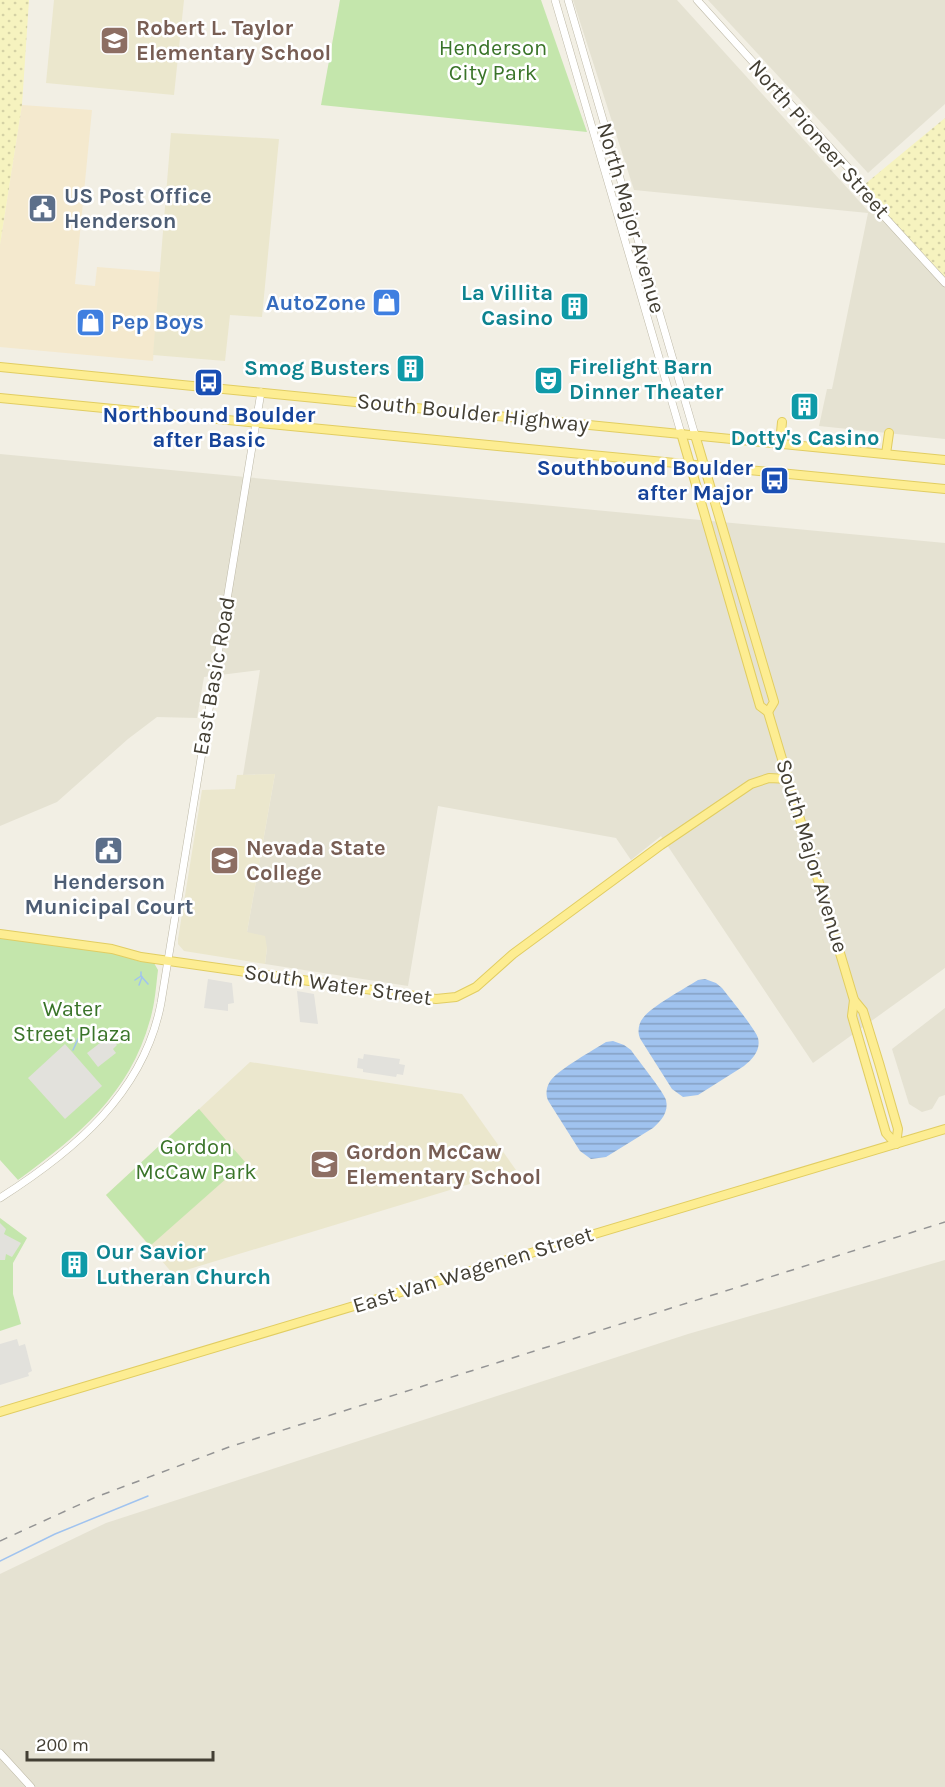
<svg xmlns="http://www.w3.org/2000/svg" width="945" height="1787" viewBox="0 0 945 1787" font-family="Karla,sans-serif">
  <defs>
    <pattern id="sand-dots" width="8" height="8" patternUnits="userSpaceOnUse" patternTransform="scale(1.5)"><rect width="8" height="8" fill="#f6f3bf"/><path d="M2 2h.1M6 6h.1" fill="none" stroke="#d4d1a5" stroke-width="1.8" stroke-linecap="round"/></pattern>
    <pattern id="water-rules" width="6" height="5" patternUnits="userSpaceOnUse" patternTransform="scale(1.5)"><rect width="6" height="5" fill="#a0c3ef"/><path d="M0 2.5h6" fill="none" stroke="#84a0c2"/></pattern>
  </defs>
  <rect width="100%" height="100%" fill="#f2efe4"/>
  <g fill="#e5e2d2">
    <path d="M573,0H677L869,212L875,206L945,283V439L819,426L827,389H832L868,213L634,190Z"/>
    <path d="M708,0H945V104L868,173Z"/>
    <path d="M0,454L945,543V968L813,1063L661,836L631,860L616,838L438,806L408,986L265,964L267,948L247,932L275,774L243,775L260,670L204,677L197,718L157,717L128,739L57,802L0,826Z"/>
    <path d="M945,1008V1095L939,1097L932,1109L922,1112L909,1104L892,1049Z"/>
    <path d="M945,1260V1787H0V1574L106,1523L688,1334Z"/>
  </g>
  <path fill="#f4e9ce" d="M22,105L92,110L75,284L95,286L97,267L160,272L153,361L0,347V245Z"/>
  <g fill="#ebe7cd">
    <path d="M54,0H184L174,95L46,83Z"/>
    <path d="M171,133L279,139L262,317L230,315L225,361L153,355Z"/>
    <path d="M275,774L247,932L265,936L267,948L265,964L184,951L178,944V939L202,790L235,789L237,775Z"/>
    <path d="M250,1062L462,1094L516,1170L173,1274L106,1195Z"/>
  </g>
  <g fill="url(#sand-dots)">
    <path d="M0,0H29L22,105L0,245Z"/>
    <path d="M945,118V283L859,189Z"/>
  </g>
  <g fill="#c4e6ac">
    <path d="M340,0H541L587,132L321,105Z"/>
    <path d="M0,937L115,953L138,961L154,963L158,970C156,986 155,1004 150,1020C130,1094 77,1137 18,1180L0,1160Z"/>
    <path d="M199,1109L245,1162L150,1246L106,1195Z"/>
    <path d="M0,1218L27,1238L13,1263V1294L21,1324L0,1331Z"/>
  </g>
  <g fill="#e2e1dc">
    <path d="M208,979L232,983L234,1003L228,1004V1011L204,1008Z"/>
    <path d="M297,991L314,994L318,1024L300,1022Z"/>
    <path d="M109,1036L117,1045L113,1049L116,1053L98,1067L87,1053Z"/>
    <path d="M65,1044L102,1086L65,1119L28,1078Z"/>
    <path d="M364,1054L400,1059L399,1064L405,1065L403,1075L397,1074L396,1077L363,1072V1069L357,1068L358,1058L363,1059Z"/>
    <path d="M0,1223L6,1229L4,1234L21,1243L12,1257L6,1254L5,1260H0Z"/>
    <path d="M17,1339L19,1346L25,1344L32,1371L28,1373L29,1376L0,1385V1344Z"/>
  </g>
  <g fill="url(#water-rules)">
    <path d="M705,979L716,983L722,988C729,997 756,1030 758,1038C761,1050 753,1059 744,1066L698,1095L683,1097L672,1089L641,1040C637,1034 638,1024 643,1018C652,1006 684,989 698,980Z"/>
    <path d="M613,1041L624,1045L631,1050C637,1059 664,1092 666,1100C669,1112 661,1121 653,1128L606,1157L591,1159L580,1151L549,1102C545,1096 546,1086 551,1080C561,1068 592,1051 606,1042Z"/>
  </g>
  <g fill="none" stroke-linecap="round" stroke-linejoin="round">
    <g stroke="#a0c3ef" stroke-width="1.5">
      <path d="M141,972V976L148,984"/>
      <path d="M135,980L141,976"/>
      <path d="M139,985L142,977"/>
      <path d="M73,1050L83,1028"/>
      <path d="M0,1561L55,1534L148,1496"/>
    </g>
    <defs>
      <g id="minor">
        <path d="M555,0L681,433"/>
        <path d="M568,0L695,435"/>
        <path d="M697,0L852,172L859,189L945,283"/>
        <path d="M0,1198C74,1151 144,1093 161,1003L261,392"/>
        <path d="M0,1753L31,1787"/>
      </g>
      <g id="major">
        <path d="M0,367L945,460"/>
        <path d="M0,398L945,489"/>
        <path d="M681,433L760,706L768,712L854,1000L863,1011L879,1063L898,1129L896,1144"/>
        <path d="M695,435L774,702L768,712"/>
        <path d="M780,443L782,422"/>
        <path d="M886,454L889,433"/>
        <path d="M0,934L112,949L141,957L422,997L436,999L456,997L476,987L513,954L661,845L751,784L769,778L789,779"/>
        <path d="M854,1000L852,1016L886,1133L896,1144"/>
        <path d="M0,1412L945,1129"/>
      </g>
    </defs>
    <use href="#minor" stroke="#bdb8a6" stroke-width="8"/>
    <use href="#major" stroke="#e1cd62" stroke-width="10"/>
    <use href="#minor" stroke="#fff" stroke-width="7"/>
    <use href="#major" stroke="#fded92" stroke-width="8"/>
    <path stroke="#949494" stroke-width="1.5" stroke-dasharray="8 8" stroke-linecap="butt" d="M0,1541L96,1497L229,1447L945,1222"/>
  </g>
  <defs>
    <symbol id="school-square" viewBox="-11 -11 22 22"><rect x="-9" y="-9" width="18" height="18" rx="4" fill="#8d6e63" stroke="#fff"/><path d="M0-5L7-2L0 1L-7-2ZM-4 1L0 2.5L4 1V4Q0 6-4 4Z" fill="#fff"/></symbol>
    <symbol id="civic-square" viewBox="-11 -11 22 22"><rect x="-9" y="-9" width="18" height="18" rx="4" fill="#5c6f8a" stroke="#fff"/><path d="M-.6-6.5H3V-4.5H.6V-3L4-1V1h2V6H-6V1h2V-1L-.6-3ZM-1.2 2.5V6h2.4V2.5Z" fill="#fff"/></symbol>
    <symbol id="shop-square" viewBox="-11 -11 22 22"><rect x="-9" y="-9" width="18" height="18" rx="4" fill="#3f7fe0" stroke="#fff"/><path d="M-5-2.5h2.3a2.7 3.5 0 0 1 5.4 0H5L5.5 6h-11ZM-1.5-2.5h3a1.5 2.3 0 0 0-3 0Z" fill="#fff"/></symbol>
    <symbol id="building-square" viewBox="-11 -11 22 22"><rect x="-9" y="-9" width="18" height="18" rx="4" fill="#0f9aa8" stroke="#fff"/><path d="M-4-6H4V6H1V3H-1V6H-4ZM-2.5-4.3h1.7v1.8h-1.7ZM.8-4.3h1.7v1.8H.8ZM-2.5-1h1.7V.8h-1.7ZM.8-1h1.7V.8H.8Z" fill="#fff"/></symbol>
    <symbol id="theatre-square" viewBox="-11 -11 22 22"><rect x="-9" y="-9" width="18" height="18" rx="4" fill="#0f9aa8" stroke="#fff"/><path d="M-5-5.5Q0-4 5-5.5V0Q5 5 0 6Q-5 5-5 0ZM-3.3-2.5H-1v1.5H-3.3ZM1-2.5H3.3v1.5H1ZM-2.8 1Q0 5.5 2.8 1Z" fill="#fff"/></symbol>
    <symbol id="bus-square" viewBox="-11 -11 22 22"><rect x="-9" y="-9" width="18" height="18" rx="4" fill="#1a4fb4" stroke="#fff"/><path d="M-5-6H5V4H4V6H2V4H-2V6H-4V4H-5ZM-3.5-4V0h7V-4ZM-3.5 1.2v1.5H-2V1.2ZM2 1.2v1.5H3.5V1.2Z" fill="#fff"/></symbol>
    <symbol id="university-square" viewBox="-11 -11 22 22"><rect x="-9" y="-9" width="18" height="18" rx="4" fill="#8d6e63" stroke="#fff"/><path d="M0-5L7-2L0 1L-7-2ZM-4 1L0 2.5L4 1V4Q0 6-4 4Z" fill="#fff"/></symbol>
  </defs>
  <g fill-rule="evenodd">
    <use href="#school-square" x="98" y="24" width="33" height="33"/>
    <use href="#civic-square" x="26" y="192" width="33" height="33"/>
    <use href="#shop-square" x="370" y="286" width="33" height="33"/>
    <use href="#building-square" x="558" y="290" width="33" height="33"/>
    <use href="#shop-square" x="74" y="306" width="33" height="33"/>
    <use href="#building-square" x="394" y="352" width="33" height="33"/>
    <use href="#theatre-square" x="532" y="364" width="33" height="33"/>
    <use href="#bus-square" x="192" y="366" width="33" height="33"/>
    <use href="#building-square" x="788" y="390" width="33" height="33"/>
    <use href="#bus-square" x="758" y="464" width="33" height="33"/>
    <use href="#civic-square" x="92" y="834" width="33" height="33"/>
    <use href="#university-square" x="208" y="844" width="33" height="33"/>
    <use href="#school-square" x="308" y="1148" width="33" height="33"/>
    <use href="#building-square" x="58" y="1248" width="33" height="33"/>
  </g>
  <g text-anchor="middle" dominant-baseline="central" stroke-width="5" stroke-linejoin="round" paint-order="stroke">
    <g font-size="22" font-weight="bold" fill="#785e54" stroke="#fff" text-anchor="start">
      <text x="136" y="28">Robert L. Taylor<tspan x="136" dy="25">Elementary School</tspan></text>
      <text x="246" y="848">Nevada State<tspan x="246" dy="25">College</tspan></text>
      <text x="346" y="1152">Gordon McCaw<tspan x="346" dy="25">Elementary School</tspan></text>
    </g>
    <g font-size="22" fill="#3a7429" stroke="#fff">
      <text x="493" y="48">Henderson<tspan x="493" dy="25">City Park</tspan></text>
      <text x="72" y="1009">Water<tspan x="72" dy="25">Street Plaza</tspan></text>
      <text x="196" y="1147">Gordon<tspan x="196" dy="25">McCaw Park</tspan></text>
    </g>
    <g font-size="22" fill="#433f34" stroke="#fff">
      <text transform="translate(819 139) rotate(49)">North Pioneer Street</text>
      <text transform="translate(631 218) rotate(74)">North Major Avenue</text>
      <text transform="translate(473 413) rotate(6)">South Boulder Highway</text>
      <text transform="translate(214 676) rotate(-80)">East Basic Road</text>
      <text transform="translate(812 856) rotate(73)">South Major Avenue</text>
      <text transform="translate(338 985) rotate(8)">South Water Street</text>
      <text transform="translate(473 1270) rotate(-17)">East Van Wagenen Street</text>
    </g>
    <g font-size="22" font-weight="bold" fill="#4e5e75" stroke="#fff" text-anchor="start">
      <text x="64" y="196">US Post Office<tspan x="64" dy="25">Henderson</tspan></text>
      <text x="109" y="882" text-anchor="middle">Henderson<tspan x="109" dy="25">Municipal Court</tspan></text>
    </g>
    <g font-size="22" font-weight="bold" fill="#0d838f" stroke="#fff" text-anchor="end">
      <text x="553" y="293">La Villita<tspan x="553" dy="25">Casino</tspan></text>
      <text x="569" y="367" text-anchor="start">Firelight Barn<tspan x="569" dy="25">Dinner Theater</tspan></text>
      <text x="390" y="368">Smog Busters</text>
      <text x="805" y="438" text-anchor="middle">Dotty's Casino</text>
      <text x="96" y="1252" text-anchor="start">Our Savior<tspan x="96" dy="25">Lutheran Church</tspan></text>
    </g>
    <g font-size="22" font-weight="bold" fill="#366cbe" stroke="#fff" text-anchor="end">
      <text x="366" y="303">AutoZone</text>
      <text x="111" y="322" text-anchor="start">Pep Boys</text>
    </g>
    <g font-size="22" font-weight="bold" fill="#164399" stroke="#fff">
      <text x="209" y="415">Northbound Boulder<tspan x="209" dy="25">after Basic</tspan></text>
      <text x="753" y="468" text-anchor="end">Southbound Boulder<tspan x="753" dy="25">after Major</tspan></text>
    </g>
  </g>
  <path d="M27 1751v9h186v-9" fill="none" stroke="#433f34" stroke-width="3"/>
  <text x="36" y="1751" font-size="18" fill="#433f34" stroke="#ffffff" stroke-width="4.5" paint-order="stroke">200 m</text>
</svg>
